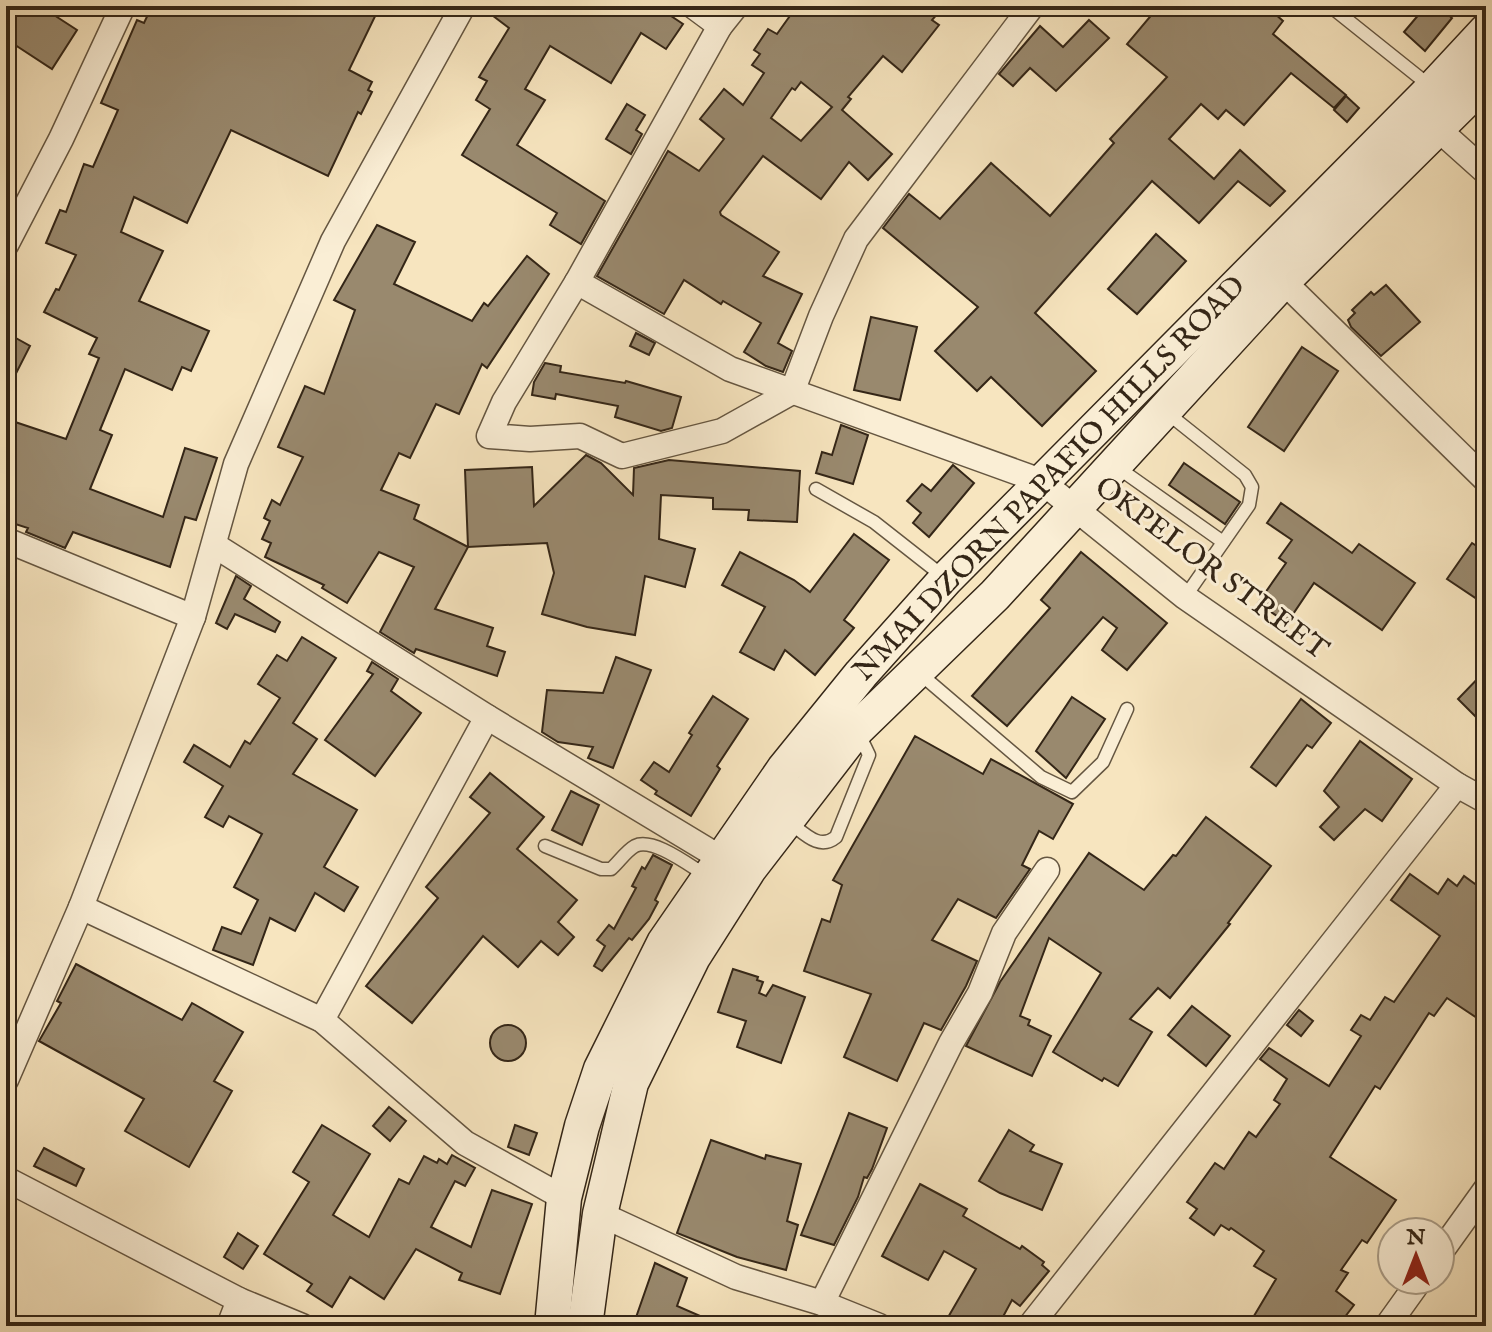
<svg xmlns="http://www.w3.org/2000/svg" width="1492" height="1332" viewBox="0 0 1492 1332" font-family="'IM FELL English',serif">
  <rect width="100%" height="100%" fill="#f7e5bf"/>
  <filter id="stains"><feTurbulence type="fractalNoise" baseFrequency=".0025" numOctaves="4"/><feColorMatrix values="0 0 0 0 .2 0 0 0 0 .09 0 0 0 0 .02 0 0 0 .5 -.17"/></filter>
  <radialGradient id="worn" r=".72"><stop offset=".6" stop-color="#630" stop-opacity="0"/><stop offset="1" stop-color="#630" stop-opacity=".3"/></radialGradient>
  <g fill="#99896e" stroke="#342617" stroke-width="2" fill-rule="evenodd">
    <path d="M6,6H40L77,30L52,69L6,39Z"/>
    <path d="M152,6H380L349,70L372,82L368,90L372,92L361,114L358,112L328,176L231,130L187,223L134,197L121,232L163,251L139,301L209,331L191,371L182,367L172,390L125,369L100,430L112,435L90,489L163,517L185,448L217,458L196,520L185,517L170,567L73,532L65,548L26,532L28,528L6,521V419L66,439L99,358L89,354L97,338L44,312L56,289L59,290L76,255L46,243L60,210L66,212L84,164L93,167L118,110L101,103L137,20L144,23Z"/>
    <path d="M480,6H656L683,24L666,49L641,33L611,83L550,46L525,89L545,100L517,145L605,201L581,244L550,225L557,213L462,155L490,109L476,100L487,81L479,77L509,28Z"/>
    <path d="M797,6H944L932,20L939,25L902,72L883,56L848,97L851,99L842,110L892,154L868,180L849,162L821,199L763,156L720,212L721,215L779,252L763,276L802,294L778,343L792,351L783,372L766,366L744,352L761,323L723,301L721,304L684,280L664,314L597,276L668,151L699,171L724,139L700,119L724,89L743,105L764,73L752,65L760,54L754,50L768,29L777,34ZM801,82L832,107L801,141L771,118L792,88L795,90Z"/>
    <path d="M1159,6H1238L1248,14L1256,6H1266L1283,21L1273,34L1346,95L1334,108L1291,73L1244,125L1226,110L1218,119L1201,104L1169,139L1214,179L1240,150L1285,191L1270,206L1238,181L1199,223L1152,181L1035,313L1096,371L1042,426L991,377L977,391L935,351L978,307L883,228L909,194L940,219L991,163L1050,216L1114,143L1110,139L1167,77L1127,44Z"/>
    <path d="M1426,6H1438L1452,18L1425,51L1404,32Z"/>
    <path d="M1089,20L1109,38L1056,91L1030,68L1013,86L999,74L1040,26L1063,47Z"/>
    <path d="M1346,96L1359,108L1347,122L1334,110Z"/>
    <path d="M627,104L645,115L636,130L642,134L631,154L606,139Z"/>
    <path d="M377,225L415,242L394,284L472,321L484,303L488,306L527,256L549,274L487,368L482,364L459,414L436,404L410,458L399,453L381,490L419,505L414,519L468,547L435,609L493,628L487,646L505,652L497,676L416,649L414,653L380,632L414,567L379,552L347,603L322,588L324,585L265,557L271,543L262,539L270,521L264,518L272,500L280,505L303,457L278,447L305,386L324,394L355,310L334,300Z"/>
    <path d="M1156,234L1186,261L1137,314L1108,289Z"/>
    <path d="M1386,285L1420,322L1381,356L1351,327L1348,320L1355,313L1352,310L1371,292L1374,295Z"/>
    <path d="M871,317L917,327L900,400L854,390Z"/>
    <path d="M636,333L655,343L649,355L630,346Z"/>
    <path d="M14,337L30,346L6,393V352Z"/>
    <path d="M1302,347L1338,371L1284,451L1248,427Z"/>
    <path d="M545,363L561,366L560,372L625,383L626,381L681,397L672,428L661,431L615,417L618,406L556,394L555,399L532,395L534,382Z"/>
    <path d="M841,425L868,435L853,484L816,473L822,452L832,455Z"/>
    <path d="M586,455L601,463L633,495L634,468L669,460L800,471L797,522L748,520L749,510L713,509V498L661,495L659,539L695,549L685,587L645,576L635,635L587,627L542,614L554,573L547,543L468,547L465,470L532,467L534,506Z"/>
    <path d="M1184,463L1240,502L1225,524L1169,485Z"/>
    <path d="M953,465L974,483L929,537L913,523L921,513L907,501L922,484L931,491Z"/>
    <path d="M1281,503L1352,553L1359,544L1415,583L1382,630L1314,583L1287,623L1258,603L1286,563L1279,558L1292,540L1267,523Z"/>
    <path d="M854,534L889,560L844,620L854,628L815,675L785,650L774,670L740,652L765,607L722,585L740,552L794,580L810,592Z"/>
    <path d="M1472,543L1486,552V586L1477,599L1447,579Z"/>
    <path d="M1081,552L1167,623L1127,670L1102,650L1117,628L1103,617L1007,726L972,696L1050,608L1041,600Z"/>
    <path d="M236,576L251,586L244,599L280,622L275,632L235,614L227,629L216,623Z"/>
    <path d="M302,637L336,658L293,723L317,739L293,774L357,810L324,867L358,887L344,911L315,893L295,931L270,918L253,965L213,950L222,927L241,934L258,900L234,887L262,834L229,816L223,827L205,817L223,786L184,762L194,745L230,767L245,741L250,744L280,698L258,684L277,655L287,661Z"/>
    <path d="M616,657L651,670L613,768L588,758L593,747L558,742L542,732L547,690L603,693Z"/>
    <path d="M372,662L398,679L391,691L421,713L375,776L325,740L373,674L367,671Z"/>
    <path d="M1486,670V727L1458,699Z"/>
    <path d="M713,696L748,719L717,766L720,769L691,816L655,794L657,791L641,780L654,762L669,772L692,735L689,733Z"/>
    <path d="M1072,697L1105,719L1066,778L1036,751Z"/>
    <path d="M1301,699L1331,723L1312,748L1307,745L1276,786L1251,767Z"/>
    <path d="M915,736L983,774L991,759L1073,804L1053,839L1039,831L1022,865L1030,869L996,918L958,899L932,940L977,961L966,986L941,1030L924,1023L897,1081L844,1057L871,994L804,971L822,919L830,922L842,885L833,880Z"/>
    <path d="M1360,741L1412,779L1382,821L1365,809L1334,840L1320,827L1339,807L1324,791Z"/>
    <path d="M490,773L544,817L517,849L577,900L558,922L574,937L558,955L541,941L518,967L483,936L412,1023L366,986L438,898L426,887L490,813L470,797Z"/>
    <path d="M571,791L599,805L582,845L552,830Z"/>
    <path d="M1206,817L1271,866L1228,923L1230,924L1170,998L1158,988L1130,1019L1152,1032L1118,1086L1104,1078L1102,1081L1053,1052L1101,973L1049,938L1020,1016L1030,1020L1028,1025L1051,1036L1032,1076L966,1046L1000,982L1089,853L1144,890L1173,855L1176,856Z"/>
    <path d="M653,855L672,865L655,900L658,902L649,919L632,940L629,938L602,971L594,966L605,946L597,940L609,925L614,929L636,888L632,886L642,867L645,869Z"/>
    <path d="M1410,874L1438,894L1448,879L1457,886L1464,876L1486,892V1024L1447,998L1434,1016L1429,1013L1380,1089L1375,1086L1330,1157L1396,1200L1367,1243L1362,1240L1341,1270L1348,1273L1336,1291L1354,1305L1338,1326H1248L1276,1279L1254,1266L1264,1251L1231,1228L1229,1230L1221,1225L1214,1235L1190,1218L1197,1209L1187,1202L1215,1163L1224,1169L1249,1132L1256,1137L1280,1104L1274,1100L1287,1079L1260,1059L1269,1048L1329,1086L1361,1036L1351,1030L1361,1015L1370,1020L1385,997L1394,1002L1440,936L1391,900Z"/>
    <path d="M76,964L182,1020L192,1003L243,1032L214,1081L232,1091L189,1167L125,1131L144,1099L39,1041L61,1003L57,1001Z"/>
    <path d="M733,969L758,977L757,980L763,982L759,993L766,996L773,985L805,997L781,1063L737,1047L746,1021L718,1012Z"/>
    <path d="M1192,1006L1230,1036L1206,1066L1168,1035Z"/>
    <path d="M1299,1010L1313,1021L1301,1036L1287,1025Z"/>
    <circle cx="508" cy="1043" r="18"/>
    <path d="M389,1107L406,1121L390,1141L373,1126Z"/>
    <path d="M849,1113L887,1128L872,1169L867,1178L864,1177L858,1197L834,1245L801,1235Z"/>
    <path d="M322,1125L370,1154L333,1215L369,1237L399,1179L409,1184L424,1156L437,1163L439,1159L447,1164L452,1155L475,1168L465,1186L455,1181L431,1227L471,1247L492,1190L532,1204L500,1294L459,1280L462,1273L416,1249L384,1299L350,1277L332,1307L307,1291L312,1284L264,1254L309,1182L293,1172Z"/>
    <path d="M515,1125L537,1133L529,1155L508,1147Z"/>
    <path d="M1009,1130L1034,1145L1030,1151L1062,1164L1042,1210L1000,1193L979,1181Z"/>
    <path d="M711,1140L765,1159L766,1155L801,1164L787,1221L798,1225L786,1270L737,1257L677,1233Z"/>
    <path d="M44,1148L84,1169L76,1186L34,1166Z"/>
    <path d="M920,1184L967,1209L963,1216L1020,1249L1022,1246L1044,1262L1042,1265L1049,1271L1020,1306L1012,1300L998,1326H943L976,1269L944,1251L928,1280L882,1256Z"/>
    <path d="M238,1233L258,1246L243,1269L224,1257Z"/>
    <path d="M655,1263L687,1278L677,1306L723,1326H633Z"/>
  </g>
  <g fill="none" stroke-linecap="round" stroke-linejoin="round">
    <defs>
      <g id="lane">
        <path d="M1330,6L1430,86"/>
        <path d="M1166,412L1245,475L1252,487L1249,505L1185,597"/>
        <path d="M1117,467L1223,542"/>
        <path d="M816,489L874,522L944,577"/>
        <path d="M918,672L1041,777L1072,792L1103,762L1127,709"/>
        <path d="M789,822C804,833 819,851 836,837L869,755L858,732"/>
        <path d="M545,846L601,869H611C619,862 626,851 635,846C653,837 690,866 707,876"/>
      </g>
      <g id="street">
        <path d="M693,6L720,26"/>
        <path d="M736,6L720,26L577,282L504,402L489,436L530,439L580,436L622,456L722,431L792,392L821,316L856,239L1032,6"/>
        <path d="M1438,129L1486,172"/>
        <path d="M6,245L61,139L123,6"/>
        <path d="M1283,281L1486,480"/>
        <path d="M577,282L730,369L1041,481L1185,597L1457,785L1486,801"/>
        <path d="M6,540L193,617"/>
        <path d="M214,545L487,717L724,860"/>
        <path d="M81,907L322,1020L465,1143L564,1198"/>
        <path d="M322,1020L487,717"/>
        <path d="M6,1080L81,907L193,617L236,464L333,241L463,6"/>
        <path d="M6,1179L239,1300L302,1326"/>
        <path d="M600,1214L736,1277L822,1303L879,1326"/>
        <path d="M1440,1253L1486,1189"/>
        <path d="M822,1303L951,1043L980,993L1004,933L1047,870"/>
        <path d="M229,1326L239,1300"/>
        <path d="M1030,1326L1457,785"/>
        <path d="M1387,1326L1420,1280"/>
      </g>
      <g id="secondary">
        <path d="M552,1326L564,1198L582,1126L601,1069L664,943L784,769L861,674L946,579L1433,88L1486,31"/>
        <path d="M585,1326L600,1214L631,1083L693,957L749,869L857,729L995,595L1283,281L1486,80"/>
      </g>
    </defs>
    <use href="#lane" stroke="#655641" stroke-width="15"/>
    <use href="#street" stroke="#655641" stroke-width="27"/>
    <use href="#secondary" stroke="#342617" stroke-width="37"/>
    <use href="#lane" stroke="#faeed5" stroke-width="12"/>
    <use href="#street" stroke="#faeed5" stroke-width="24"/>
    <use href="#secondary" stroke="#faeed5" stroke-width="34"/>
  </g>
  <g text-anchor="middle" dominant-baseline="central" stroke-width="6" stroke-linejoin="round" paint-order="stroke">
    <g font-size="30" fill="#342617" stroke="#faeed5">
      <text transform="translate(1050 479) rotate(-46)">NMAI DZORN PAPAFIO HILLS ROAD</text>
      <text transform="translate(1211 569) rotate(37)">OKPELOR STREET</text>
    </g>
  </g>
  <rect width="1492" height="1332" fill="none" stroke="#f7e5bf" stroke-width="32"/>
  <rect x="8" y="8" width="1476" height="1316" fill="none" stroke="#342617" stroke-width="4"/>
  <rect x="16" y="16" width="1460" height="1300" fill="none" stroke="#342617" stroke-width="2"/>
  <g transform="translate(1416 1256)"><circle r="38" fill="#faeed5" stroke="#ab9e89" stroke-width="2"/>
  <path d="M0-6L14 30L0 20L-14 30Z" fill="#8f2418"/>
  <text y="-12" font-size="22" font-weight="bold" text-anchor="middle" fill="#342617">N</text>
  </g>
  <rect width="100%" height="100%" filter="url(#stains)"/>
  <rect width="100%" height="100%" fill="url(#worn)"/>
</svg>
